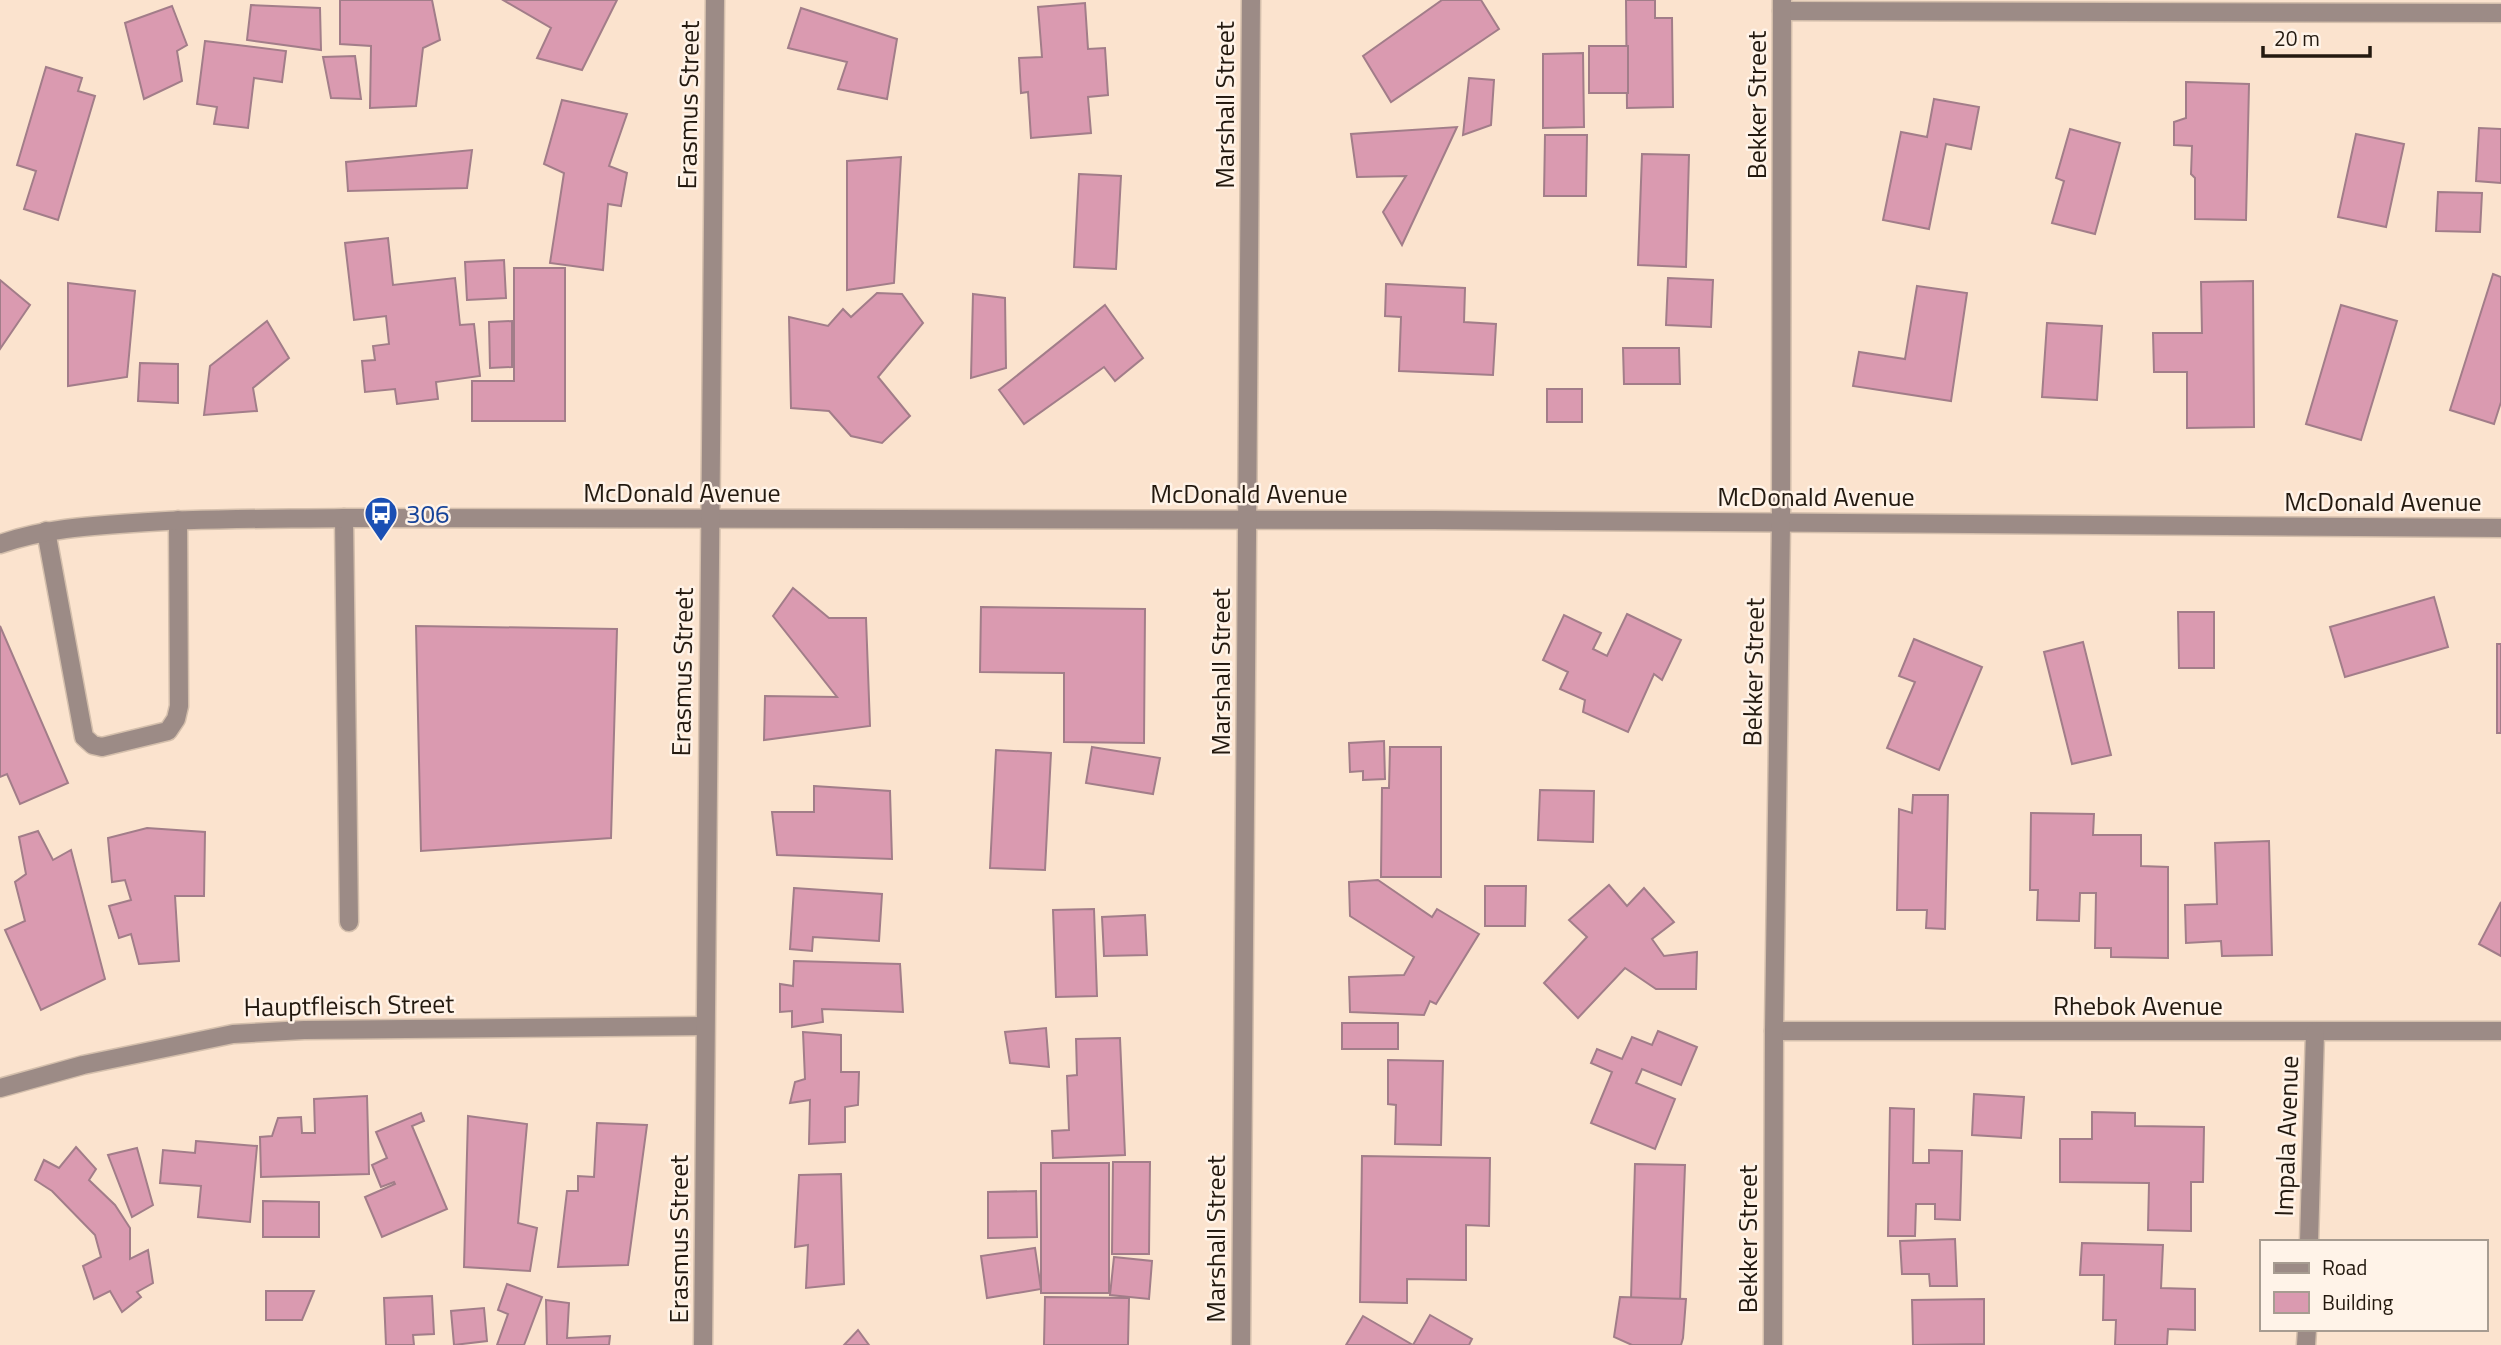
<svg xmlns="http://www.w3.org/2000/svg" width="2501" height="1345" viewBox="0 0 2501 1345" font-family="'Titillium Web',sans-serif">
  <rect width="100%" height="100%" fill="#fbe3ce"/>
  <g fill="#da9ab0" stroke="#a27d89" stroke-width="2">
    <path d="M340,0H432L440,40L423,48L416,106L370,108L371,46L340,44Z"/>
    <path d="M503,0H617L582,70L537,58L551,28Z"/>
    <path d="M1442,0H1481L1499,29L1391,102L1363,56Z"/>
    <path d="M1626,0H1655V18H1672L1673,107L1627,108Z"/>
    <path d="M1085,3L1088,49L1105,48L1108,95L1088,97L1091,133L1031,138L1028,92L1021,93L1019,58L1042,57L1038,7Z"/>
    <path d="M251,5L320,8L321,50L247,40Z"/>
    <path d="M172,6L187,45L177,51L182,81L144,99L125,23Z"/>
    <path d="M801,8L897,39L887,99L838,89L847,62L788,48Z"/>
    <path d="M205,41L286,51L282,82L254,78L248,128L214,124L217,107L197,104Z"/>
    <rect x="1589" y="46" width="39" height="47"/>
    <path d="M1583,53L1584,127L1543,128V54Z"/>
    <path d="M355,56L361,99L331,98L323,57Z"/>
    <path d="M46,67L82,78L78,91L95,96L58,220L24,209L36,171L17,165Z"/>
    <path d="M1469,78L1494,80L1491,125L1463,135Z"/>
    <path d="M2186,82L2249,84L2246,220L2195,219V178L2191,174L2192,146L2174,145V122L2186,118Z"/>
    <path d="M1934,99L1979,107L1971,149L1946,144L1929,229L1883,220L1901,132L1927,137Z"/>
    <path d="M562,100L627,114L609,166L627,173L621,206L608,204L603,270L550,263L564,173L544,164Z"/>
    <path d="M1457,127L1402,245L1383,212L1406,176L1357,177L1351,134Z"/>
    <path d="M2479,128L2501,129V183L2476,181Z"/>
    <path d="M2070,129L2120,143L2095,234L2052,223L2064,181L2056,178Z"/>
    <path d="M2356,134L2404,144L2386,227L2338,217Z"/>
    <path d="M1545,135H1587L1586,196H1544Z"/>
    <path d="M472,150L467,188L348,191L346,162Z"/>
    <path d="M1642,154L1689,155L1686,267L1638,265Z"/>
    <path d="M901,157L894,283L847,290V161Z"/>
    <path d="M1079,174L1121,176L1116,269L1074,267Z"/>
    <path d="M2438,192L2482,193L2480,232L2436,231Z"/>
    <path d="M388,238L393,285L455,278L460,325L474,324L480,376L436,382L438,399L397,404L395,389L365,392L362,361L375,360L373,346L389,344L386,316L354,320L345,243Z"/>
    <path d="M504,260L506,298L467,300L465,262Z"/>
    <path d="M514,268H565V421H472V381H514Z"/>
    <path d="M2493,274L2501,277V402L2494,424L2450,410Z"/>
    <path d="M1668,278L1713,280L1711,327L1666,325Z"/>
    <path d="M0,280L30,305L0,349Z"/>
    <path d="M2253,281L2254,427L2187,428V372H2154L2153,333H2202L2201,282Z"/>
    <path d="M68,283L135,291L127,377L68,386Z"/>
    <path d="M1386,284L1465,288L1464,322L1496,324L1493,375L1399,371L1401,317L1385,316Z"/>
    <path d="M1917,286L1967,293L1951,401L1853,386L1859,352L1905,359Z"/>
    <path d="M877,293L902,294L923,323L878,377L910,416L882,443L851,436L829,411L791,408L789,317L828,326L843,309L851,317Z"/>
    <path d="M973,294L1005,298L1006,368L971,378Z"/>
    <path d="M1105,305L1143,358L1115,381L1104,367L1024,424L999,390Z"/>
    <path d="M2341,305L2397,321L2361,440L2306,424Z"/>
    <path d="M267,321L289,358L253,388L257,411L204,415L210,366Z"/>
    <path d="M512,321V367L490,368L489,322Z"/>
    <path d="M2047,323L2102,326L2097,400L2042,397Z"/>
    <path d="M1623,348H1679L1680,384H1624Z"/>
    <path d="M140,363L178,364V403L138,401Z"/>
    <rect x="1547" y="389" width="35" height="33"/>
    <path d="M793,588L829,618H866L870,726L764,740L765,696L837,697L773,616Z"/>
    <path d="M2434,597L2448,647L2345,677L2330,627Z"/>
    <path d="M981,607L1145,609L1144,743L1064,742V673L980,672Z"/>
    <path d="M2178,612H2214V668H2179Z"/>
    <path d="M1627,614L1681,640L1662,680L1654,674L1628,732L1583,712L1585,700L1560,689L1568,672L1543,660L1564,615L1601,633L1593,649L1607,656Z"/>
    <path d="M0,626L68,783L20,804L7,774L0,777Z"/>
    <path d="M416,626L617,629L611,838L421,851Z"/>
    <path d="M1914,639L1982,667L1939,770L1887,748L1915,682L1899,676Z"/>
    <path d="M2083,642L2111,755L2072,764L2044,652Z"/>
    <rect x="2497" y="644" width="4" height="89"/>
    <path d="M1384,741L1385,779L1363,780V771L1350,772L1349,743Z"/>
    <path d="M1092,747L1160,758L1153,794L1086,783Z"/>
    <path d="M1390,747H1441V877H1381L1382,788H1389Z"/>
    <path d="M996,750L1051,753L1045,870L990,868Z"/>
    <path d="M814,786L890,791L892,859L777,855L772,812H814Z"/>
    <path d="M1540,790L1594,791L1593,842L1538,840Z"/>
    <path d="M1913,795H1948L1945,929L1926,928L1927,910H1897L1899,809L1912,813Z"/>
    <path d="M2031,813L2094,814L2093,835H2141V866L2168,867V958L2111,957V948H2095L2096,893H2080L2079,921L2037,920L2038,890H2030Z"/>
    <path d="M147,828L205,832L204,896H175L179,961L139,964L131,934L119,938L109,906L131,900L125,880L112,882L108,838Z"/>
    <path d="M38,831L53,860L71,850L105,979L41,1010L5,930L25,921L15,882L26,874L19,837Z"/>
    <path d="M2269,841L2272,955L2222,956L2221,941L2186,943L2185,905L2217,904L2215,843Z"/>
    <path d="M1378,880L1432,917L1437,909L1479,934L1436,1004L1430,1001L1424,1015L1350,1012L1349,977L1404,975L1414,957L1350,916L1349,882Z"/>
    <path d="M1609,885L1627,906L1644,888L1674,922L1652,939L1664,956L1697,952L1696,989H1656L1625,968L1578,1018L1544,983L1587,937L1569,920Z"/>
    <path d="M1485,886H1526L1525,926H1485Z"/>
    <path d="M794,888L882,894L879,941L813,937L812,951L790,949Z"/>
    <path d="M2501,902V956L2479,944Z"/>
    <path d="M1094,909L1097,996L1056,997L1053,910Z"/>
    <path d="M1145,915L1147,955L1104,956L1102,917Z"/>
    <path d="M794,961L900,964L903,1012L822,1009L823,1022L792,1027V1011L780,1012V984L793,986Z"/>
    <rect x="1342" y="1023" width="56" height="26"/>
    <path d="M1046,1028L1049,1067L1010,1063L1005,1032Z"/>
    <path d="M1658,1031L1697,1047L1681,1085L1642,1069L1636,1083L1675,1099L1655,1149L1591,1123L1612,1072L1591,1063L1597,1049L1622,1059L1632,1037L1652,1045Z"/>
    <path d="M803,1032L841,1035V1072H859L858,1105L845,1107V1142L809,1144L810,1100L790,1103L795,1082L805,1079Z"/>
    <path d="M1120,1038L1125,1155L1053,1158L1052,1131L1069,1130L1067,1076L1077,1075L1076,1039Z"/>
    <path d="M1388,1060L1443,1061L1441,1145L1395,1144L1396,1105L1388,1104Z"/>
    <path d="M1974,1094L2024,1097L2021,1138L1972,1135Z"/>
    <path d="M367,1096L369,1174L261,1177L260,1137L272,1136L278,1118L301,1117L302,1133H315L314,1099Z"/>
    <path d="M1890,1108L1914,1109L1913,1163H1929V1150L1962,1151L1960,1220L1935,1219V1204H1916L1915,1236H1888Z"/>
    <path d="M2092,1112L2135,1113V1126L2204,1127L2203,1182H2191V1231L2148,1230L2149,1183L2060,1182V1139H2092Z"/>
    <path d="M421,1113L424,1121L412,1126L447,1209L382,1237L365,1197L395,1184L394,1182L381,1187L372,1165L387,1158L376,1132Z"/>
    <path d="M468,1116L527,1124L518,1223L537,1228L530,1271L464,1267Z"/>
    <path d="M597,1123L647,1125L628,1265L558,1267L567,1191H578V1176L594,1177Z"/>
    <path d="M196,1141L257,1146L250,1222L198,1217L201,1186L160,1183L163,1150L195,1153Z"/>
    <path d="M76,1147L96,1169L89,1180L115,1205L130,1228V1259L148,1250L153,1283L137,1292L141,1297L122,1312L110,1291L94,1299L83,1266L101,1257L95,1235L52,1191L35,1180L44,1160L59,1168Z"/>
    <path d="M137,1148L153,1205L132,1217L108,1155Z"/>
    <path d="M1362,1156L1490,1158L1489,1226L1466,1225V1280L1407,1279V1303L1360,1302Z"/>
    <path d="M1113,1162H1150L1149,1254H1112Z"/>
    <rect x="1041" y="1163" width="68" height="130"/>
    <path d="M1635,1164L1685,1165L1680,1300L1631,1299Z"/>
    <path d="M841,1174L844,1284L806,1288L808,1245L795,1247L799,1175Z"/>
    <path d="M1036,1191L1037,1237L988,1238V1192Z"/>
    <path d="M263,1201L319,1202V1237H263Z"/>
    <path d="M1955,1239L1957,1286H1930L1929,1274H1902L1900,1241Z"/>
    <path d="M2082,1243L2163,1245L2161,1288L2195,1289V1330L2168,1329L2167,1345H2115L2116,1320H2103L2104,1275H2080Z"/>
    <path d="M1035,1248L1041,1289L987,1298L981,1256Z"/>
    <path d="M1114,1257L1152,1261L1149,1299L1110,1295Z"/>
    <path d="M507,1284L542,1297L524,1345H497L508,1314L498,1310Z"/>
    <path d="M266,1291H314L302,1320H266Z"/>
    <path d="M432,1296L434,1334L413,1335L414,1345H386L384,1298Z"/>
    <path d="M1045,1297L1129,1298L1128,1345H1044Z"/>
    <path d="M1620,1297L1686,1299L1683,1338L1681,1345H1632L1614,1337Z"/>
    <path d="M1984,1299V1344L1913,1345L1912,1300Z"/>
    <path d="M546,1300L569,1303L567,1338L610,1336L609,1345H547Z"/>
    <path d="M484,1308L487,1341L454,1345L451,1311Z"/>
    <path d="M1430,1315L1472,1339L1469,1345H1346L1363,1316L1413,1345Z"/>
    <path d="M858,1330L869,1345H844Z"/>
  </g>
  <g fill="none" stroke-linecap="round" stroke-linejoin="round">
    <defs>
      <g id="minor">
        <path d="M1782,11L2501,13"/>
        <path d="M344,518L349,922"/>
        <path d="M46,531L84,737L93,745L102,747L168,731L176,719L179,706L178,520"/>
        <path d="M0,544C43,529 87,526 133,523C203,518 274,519 344,518L1433,520L2501,528"/>
        <path d="M1774,1031H2501"/>
        <path d="M0,1088L83,1065L233,1034L304,1030L705,1026"/>
        <path d="M2309,1242L2315,1032"/>
        <path d="M703,1345L715,0"/>
        <path d="M1241,1345L1251,0"/>
        <path d="M1773,1345L1774,1031L1781,522L1782,0"/>
        <path d="M2306,1345L2307,1329"/>
      </g>
    </defs>
    <use href="#minor" stroke="#d4bfac" stroke-width="21"/>
    <use href="#minor" stroke="#9c8b86" stroke-width="18"/>
  </g>
  <defs>
    <symbol id="bus-pin" viewBox="-11 -11 22 30"><path d="M0 17L-7.5 6A9.5 9.5 0 1 1 7.5 6Z" fill="#1a4fb4" stroke="#fff3e8"/><path d="M-5-6H5V4H4V6H2V4H-2V6H-4V4H-5ZM-3.5-4V0h7V-4ZM-3.5 1.2v1.5H-2V1.2ZM2 1.2v1.5H3.5V1.2Z" fill="#fff"/></symbol>
  </defs>
  <g fill-rule="evenodd">
    <use href="#bus-pin" x="362" y="494" width="38" height="52"/>
  </g>
  <g text-anchor="middle" dominant-baseline="central" stroke-width="5" stroke-linejoin="round" paint-order="stroke">
    <g font-size="26" fill="#23190f" stroke="#fff3e8">
      <text transform="translate(688 105) rotate(-89)">Erasmus Street</text>
      <text transform="translate(1224 105) rotate(-90)">Marshall Street</text>
      <text transform="translate(1756 105) rotate(-90)">Bekker Street</text>
      <text x="682" y="492">McDonald Avenue</text>
      <text x="1249" y="493">McDonald Avenue</text>
      <text x="1816" y="496">McDonald Avenue</text>
      <text x="2383" y="501">McDonald Avenue</text>
      <text transform="translate(682 672) rotate(-89)">Erasmus Street</text>
      <text transform="translate(1220 672) rotate(-90)">Marshall Street</text>
      <text transform="translate(1753 672) rotate(-89)">Bekker Street</text>
      <text transform="translate(349 1005) rotate(-1)">Hauptfleisch Street</text>
      <text x="2138" y="1005">Rhebok Avenue</text>
      <text transform="translate(2286 1136) rotate(-88)">Impala Avenue</text>
      <text transform="translate(678 1239) rotate(-90)">Erasmus Street</text>
      <text transform="translate(1215 1239) rotate(-90)">Marshall Street</text>
      <text transform="translate(1747 1239) rotate(-90)">Bekker Street</text>
    </g>
    <g font-size="26" fill="#164399" stroke="#fff3e8" text-anchor="start">
      <text x="406" y="513">306</text>
    </g>
  </g>
  <rect x="2260" y="1240" width="228" height="91" fill="#fff3e8" stroke="#a79c91" stroke-width="2"/>
  <rect x="2274" y="1263" width="35" height="10" fill="#9c8b86" stroke="#a79c91" stroke-width="2"/>
  <text x="2322" y="1275" font-size="21" fill="#23190f">Road</text>
  <rect x="2274" y="1292" width="35" height="21" fill="#da9ab0" stroke="#a79c91" stroke-width="2"/>
  <text x="2322" y="1310" font-size="21" fill="#23190f">Building</text>
  <path d="M2263 46v10h107v-10" fill="none" stroke="#23190f" stroke-width="3.5"/>
  <text x="2274" y="46" font-size="21" fill="#23190f" stroke="#fff3e8" stroke-width="5" paint-order="stroke">20 m</text>
</svg>
